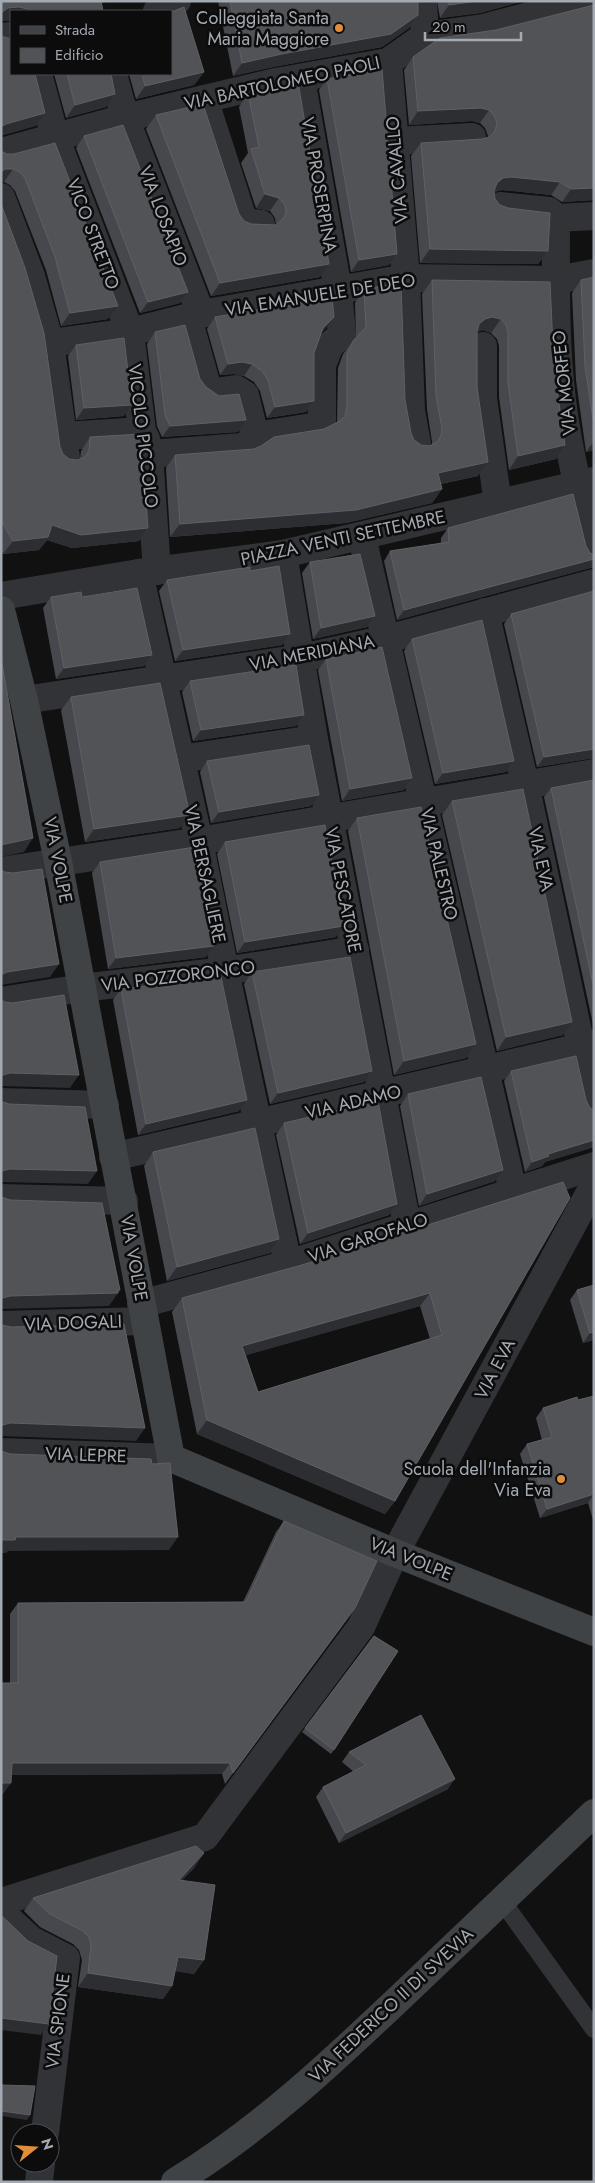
<svg xmlns="http://www.w3.org/2000/svg" width="595" height="2183" viewBox="0 0 595 2183" font-family="Jost,sans-serif">
  <rect width="100%" height="100%" fill="#111112"/>
  <g fill="none" stroke-linecap="round" stroke-linejoin="round">
    <path stroke="#323337" stroke-width="18" d="M502,1901L594,2029"/>
    <g stroke="#323337" stroke-width="28">
      <path d="M423,1L425,36"/>
      <path d="M157,11L177,1"/>
      <path d="M1,37L11,36"/>
      <path d="M388,62L406,278L411,411L417,444"/>
      <path d="M38,74L55,137L130,332L142,431L146,439L149,454L157,571"/>
      <path d="M113,74L125,118L201,314"/>
      <path d="M204,99L244,222L261,224"/>
      <path d="M394,141L472,137"/>
      <path d="M1,152L125,118L204,99L276,82L388,62L425,36L483,28L588,1"/>
      <path d="M1,197L31,276L50,343L66,458"/>
      <path d="M500,206L549,211L556,218"/>
      <path d="M594,216L556,218C556,272 555,328 560,381C565,439 580,496 594,552"/>
      <path d="M188,318L207,386L215,392L236,389L245,395L255,436L312,427L322,421V365L330,345L342,335L338,290L301,79"/>
      <path d="M50,343L130,332L201,314L406,278L556,280L594,273"/>
      <path d="M483,346V398L498,504"/>
      <path d="M64,436L142,431"/>
      <path d="M149,454L243,447L252,441L255,436"/>
      <path d="M362,537L513,1191"/>
      <path d="M283,554L314,739L407,1225"/>
      <path d="M139,573L199,841L225,971L288,1264"/>
      <path d="M1,596L139,573L283,554L594,481"/>
      <path d="M485,612L525,784L594,1107"/>
      <path d="M24,700L302,658L387,639L594,583"/>
      <path d="M180,759L314,739"/>
      <path d="M1,871L199,841L594,773"/>
      <path d="M1,1001L82,988L225,971L355,950"/>
      <path d="M1,1102L105,1105"/>
      <path d="M113,1157L594,1044"/>
      <path d="M1,1198L124,1201"/>
      <path d="M141,1304L288,1264L594,1166"/>
      <path d="M1,1325L145,1321"/>
      <path d="M1,1452L171,1458"/>
      <path d="M1,1902L205,1837L361,1627L395,1553L594,1185"/>
      <path d="M1,1912L31,1940L66,1958L45,2133"/>
      <path d="M39,2182L41,2163"/>
    </g>
    <g stroke="#404346" stroke-width="28">
      <path d="M1,610L24,700L58,861L171,1458L395,1553L594,1632"/>
      <path d="M175,2182C264,2127 333,2061 408,1990C470,1931 532,1872 594,1813"/>
    </g>
  </g>
  <g fill="#47484d" fill-rule="evenodd">
    <path d="M218,1H418V15L409,28L382,47L273,67L233,76Z"/>
    <path d="M437,1H524L480,13L440,18Z"/>
    <path d="M496,30L594,200L562,202L551,195L502,190L494,192L495,199L500,205L548,251L538,264L420,263L411,156L421,143L482,139L487,138L488,136L485,128L480,123L472,121L409,125L404,70L413,57Z"/>
    <path d="M204,72L194,85L136,99L129,74H171Z"/>
    <path d="M54,74H111L106,107L66,118Z"/>
    <path d="M327,79L397,254L389,265L351,272L319,90Z"/>
    <path d="M248,93L320,277L211,296L146,129L156,115L244,221L251,224L276,225L275,218L270,211L256,208L241,163L248,153L239,107Z"/>
    <path d="M84,136L188,292L180,303L140,313L76,148Z"/>
    <path d="M7,154H14L108,319L61,326L46,270L15,191L10,185L4,182Z"/>
    <path d="M1,204L60,447L63,454L69,459L78,460L80,459L81,451L90,437L148,528L139,541L72,548L47,540L39,550L3,554L1,550Z"/>
    <path d="M594,277V450L586,452L576,380L572,293L581,280Z"/>
    <path d="M432,280L550,282L554,369L565,445L556,459L509,470L499,397V346L497,339L491,333L483,330L477,332L478,476L441,484L442,489L432,503L346,523L170,537L166,468L175,455L254,449L324,429L337,422L338,368L343,354L353,341L356,337L355,303L364,289L405,400L411,433L414,440L421,445L430,446L432,444V442L427,409L422,294Z"/>
    <path d="M215,317H334L322,332L314,353V401L306,412L267,418L260,391L254,382L244,376L234,374L220,375L207,329Z"/>
    <path d="M155,332L200,379L206,387L219,396L238,432L162,437L157,426L147,344Z"/>
    <path d="M76,345L124,416L76,420L68,356Z"/>
    <path d="M448,528L586,546L590,553L594,555V568H590L397,620L384,561L390,551L441,543V538Z"/>
    <path d="M310,562L375,616L367,627L313,639L302,573Z"/>
    <path d="M167,580L290,634L282,645L175,661L159,591Z"/>
    <path d="M594,591V758L537,767L504,624L511,614Z"/>
    <path d="M51,597H82L152,655L144,666L56,679L43,608Z"/>
    <path d="M412,639L514,761L506,772L435,784L404,651Z"/>
    <path d="M326,659L412,778L404,790L342,801L318,670Z"/>
    <path d="M190,681L304,715L296,726L193,741L182,692Z"/>
    <path d="M71,697L180,828L85,842L61,710Z"/>
    <path d="M207,761L311,806L211,823L200,772Z"/>
    <path d="M594,780V1029L544,797L551,788Z"/>
    <path d="M452,801L563,1035L497,1051L442,815Z"/>
    <path d="M357,818L476,1044L466,1058L394,1075L348,831Z"/>
    <path d="M225,842L336,937L237,953L217,854Z"/>
    <path d="M100,862L206,957L108,969L92,873Z"/>
    <path d="M252,972L364,1082L270,1104L244,984Z"/>
    <path d="M121,989L239,1111L138,1135L113,1000Z"/>
    <path d="M511,1071L586,1100L590,1108L594,1110V1147L545,1162L542,1166L525,1172L504,1081Z"/>
    <path d="M408,1094L495,1181L419,1206L400,1106Z"/>
    <path d="M284,1123L389,1215L300,1244L276,1135Z"/>
    <path d="M153,1152L279,1239L270,1253L167,1281L144,1166Z"/>
    <path d="M563,1182L395,1501L385,1514L197,1434L172,1312L182,1298L302,1265ZM420,1306L430,1339L258,1392L246,1355Z"/>
    <path d="M594,1285V1340L583,1343L570,1300L577,1290Z"/>
    <path d="M594,1396V1523L588,1503L540,1518L520,1454L527,1444L542,1440L536,1418L543,1408L578,1400Z"/>
    <path d="M284,1521L347,1619L225,1784L222,1774L11,1775L3,1794H1V1683H10V1614L18,1603L243,1602L276,1532Z"/>
    <path d="M374,1636L398,1651L331,1754L302,1732Z"/>
    <path d="M349,1752L448,1789L339,1843L316,1797L323,1787L354,1772L342,1762Z"/>
    <path d="M195,1867L182,1880L204,1960L194,1974L175,1971L172,1986L163,1999L78,1987L82,1960L79,1950L73,1944L40,1927L24,1911L33,1898Z"/>
  </g>
  <g fill="#2d2e31">
    <path d="M94,1H111L91,6Z"/>
    <path d="M477,1H524L480,13L440,18L449,5Z"/>
    <path d="M19,7L27,9L25,11H11V21H1V13L8,8Z"/>
    <path d="M418,15L409,28L382,47L273,67L233,76L242,63Z"/>
    <path d="M204,72L194,85L136,99L145,86Z"/>
    <path d="M115,94L106,107L66,118L75,105Z"/>
    <path d="M481,108L489,110L480,123L472,121L409,125L418,111Z"/>
    <path d="M45,113L36,126L1,136V127L6,124Z"/>
    <path d="M5,169H13L4,182H1V172Z"/>
    <path d="M511,177L560,182L551,195L502,190L494,192L488,196L497,183L503,178Z"/>
    <path d="M594,188V200L562,202L571,189Z"/>
    <path d="M265,194L279,198L270,211L256,208Z"/>
    <path d="M430,249L548,251L538,264L420,263Z"/>
    <path d="M397,254L389,265L351,272L359,260Z"/>
    <path d="M329,264L320,277L211,296L220,283Z"/>
    <path d="M188,292L180,303L140,313L148,302Z"/>
    <path d="M118,306L108,319L61,326L70,313Z"/>
    <path d="M334,317L326,328L315,339L323,328Z"/>
    <path d="M492,317L501,319L491,333L483,330L476,332L479,324L485,319Z"/>
    <path d="M242,362L252,364L244,376L234,374L220,375L228,364Z"/>
    <path d="M314,401L306,412L267,418L275,407Z"/>
    <path d="M132,405L124,416L76,420L84,408Z"/>
    <path d="M246,420L238,432L162,437L170,426Z"/>
    <path d="M594,441V450L586,452Z"/>
    <path d="M565,445L556,459L509,470L518,456Z"/>
    <path d="M488,462L478,476L429,486L438,473Z"/>
    <path d="M442,489L432,503L346,523L170,537L180,524Z"/>
    <path d="M52,525L148,528L139,541L72,548L47,540L39,550L3,554L13,541Z"/>
    <path d="M594,559V568H590L397,620L404,610Z"/>
    <path d="M375,616L367,627L313,639L321,628Z"/>
    <path d="M290,634L282,645L175,661L183,650Z"/>
    <path d="M152,655L144,666L56,679L64,668Z"/>
    <path d="M304,715L296,726L193,741L201,730Z"/>
    <path d="M594,749V758L537,767L544,757Z"/>
    <path d="M514,761L506,772L435,784L443,773Z"/>
    <path d="M412,778L404,790L342,801L350,789Z"/>
    <path d="M319,795L311,806L211,823L219,812Z"/>
    <path d="M190,815L180,828L85,842L94,829Z"/>
    <path d="M33,838L24,852L1,857V845Z"/>
    <path d="M344,926L336,937L237,953L245,942Z"/>
    <path d="M214,946L206,957L108,969L116,958Z"/>
    <path d="M59,964L50,977L1,985V975L7,972Z"/>
    <path d="M572,1022L563,1035L497,1051L506,1037Z"/>
    <path d="M476,1044L466,1058L394,1075L404,1061Z"/>
    <path d="M372,1071L364,1082L270,1104L278,1093Z"/>
    <path d="M10,1073L79,1075L70,1088L1,1086V1077L3,1075Z"/>
    <path d="M247,1100L239,1111L138,1135L146,1124Z"/>
    <path d="M594,1140V1147L545,1162L542,1166L525,1172L532,1162L548,1154Z"/>
    <path d="M10,1169L97,1171L88,1184L1,1182V1172L2,1171Z"/>
    <path d="M503,1170L495,1181L419,1206L427,1194Z"/>
    <path d="M397,1204L389,1215L300,1244L308,1233Z"/>
    <path d="M279,1239L270,1253L167,1281L177,1267Z"/>
    <path d="M120,1290L109,1306L1,1309V1300L3,1298L10,1296Z"/>
    <path d="M430,1293L420,1306L233,1359L242,1346Z"/>
    <path d="M594,1332V1340L583,1343L590,1333Z"/>
    <path d="M207,1420L395,1501L385,1514L197,1434Z"/>
    <path d="M10,1423L145,1428L136,1441L1,1436V1427L3,1425Z"/>
    <path d="M594,1494L588,1503L540,1518L547,1509Z"/>
    <path d="M16,1537H178L169,1550L8,1551L6,1553H1V1540Z"/>
    <path d="M12,1763H230L222,1774L4,1775Z"/>
    <path d="M455,1779L448,1789L339,1843L346,1833Z"/>
    <path d="M1,1783H11L3,1794H1Z"/>
    <path d="M204,1853L195,1867L169,1894L179,1880Z"/>
    <path d="M178,1957L204,1960L194,1974L168,1970Z"/>
    <path d="M88,1973L172,1986L163,1999L78,1987Z"/>
    <path d="M1,2018L49,2024L41,2035L1,2030Z"/>
    <path d="M1,2111L30,2115L27,2120L1,2116Z"/>
  </g>
  <g fill="#515357" stroke="#5e6065" fill-rule="evenodd">
    <path d="M1,1H101L103,11H30L27,9L19,7L8,8L1,13Z"/>
    <path d="M230,1H418V15L391,34L282,54L242,63Z"/>
    <path d="M448,1H477L449,5Z"/>
    <path d="M594,5V188L571,189L560,182L511,177L503,178L497,183L494,191L495,199L500,205L508,208L550,213L548,251L430,249L421,143L482,139L490,137L495,131L497,123L494,115L489,110L481,108L418,111L413,57L440,38L496,30Z"/>
    <path d="M184,7L204,72L145,86L142,74H171V12Z"/>
    <path d="M1,36L11,39V74H35L45,113L6,124L1,127Z"/>
    <path d="M382,69L397,254L359,260L327,79Z"/>
    <path d="M67,74H111L115,94L75,105Z"/>
    <path d="M298,82L329,264L220,283L156,115L203,104L239,214L244,221L251,224L276,225L283,219L286,213L285,205L279,198L265,194L251,149L259,147L248,93Z"/>
    <path d="M123,125L188,292L148,302L84,136Z"/>
    <path d="M55,143L118,306L70,313L55,257L25,178L20,172L13,169H5L1,172V151L7,154H14Z"/>
    <path d="M1,204L25,268L44,333L60,447L63,454L69,459L78,460L85,457L89,451L90,437L141,434L148,528L81,535L52,525L48,537L13,541L1,520Z"/>
    <path d="M594,277V426L585,366L581,280Z"/>
    <path d="M432,280L550,282L554,369L565,445L518,456L508,383V332L506,325L501,319L492,317L485,319L479,324L477,332V387L488,462L438,473L442,489L356,510L180,524L175,455L254,449L261,446L274,437L324,429L340,421L345,416L347,407V354L353,341L366,327L364,289L401,283L405,400L411,433L414,440L421,445L430,446L437,442L441,436L442,428L436,396Z"/>
    <path d="M332,297L334,317L323,328L314,353V401L275,407L268,380L262,371L252,364L242,362L228,364L215,317Z"/>
    <path d="M185,325L200,379L206,387L219,396L239,394L246,420L170,426L165,415L155,332Z"/>
    <path d="M124,338L132,405L84,408L76,345Z"/>
    <path d="M573,494L586,546L590,553L594,555V559L404,610L390,551L449,542L448,528Z"/>
    <path d="M360,554L375,616L321,628L310,562Z"/>
    <path d="M279,566L290,634L183,650L167,580L250,567V571Z"/>
    <path d="M137,588L152,655L64,668L51,597L81,592L82,597Z"/>
    <path d="M594,591V749L544,757L511,614Z"/>
    <path d="M482,620L514,761L443,773L412,639Z"/>
    <path d="M382,647L412,778L350,789L326,659Z"/>
    <path d="M1,658L33,838L1,845Z"/>
    <path d="M296,665L304,715L201,730L190,681Z"/>
    <path d="M160,683L190,815L94,829L71,697Z"/>
    <path d="M309,745L319,795L219,812L207,761Z"/>
    <path d="M594,780V989L551,788Z"/>
    <path d="M523,789L572,1022L506,1037L452,801Z"/>
    <path d="M421,807L476,1044L404,1061L357,818Z"/>
    <path d="M325,825L344,926L245,942L225,842Z"/>
    <path d="M195,847L214,946L116,958L100,862Z"/>
    <path d="M42,869L59,964L7,972L1,975V870L5,872L13,873Z"/>
    <path d="M350,957L372,1071L278,1093L252,972Z"/>
    <path d="M221,977L247,1100L146,1124L121,989Z"/>
    <path d="M64,995L79,1075L10,1073L3,1075L1,1077V1000L5,1002L12,1003Z"/>
    <path d="M576,1056L586,1100L590,1108L594,1110V1140L548,1154L549,1156L532,1162L511,1071Z"/>
    <path d="M481,1077L503,1170L427,1194L408,1094Z"/>
    <path d="M1,1101L3,1102L9,1104L85,1107L97,1171L10,1169L2,1171L1,1172Z"/>
    <path d="M378,1101L397,1204L308,1233L284,1123Z"/>
    <path d="M255,1128L279,1239L177,1267L153,1152Z"/>
    <path d="M563,1182L570,1198L395,1501L207,1420L182,1298L302,1265ZM430,1293L442,1335L258,1392L242,1346Z"/>
    <path d="M1,1197L10,1200L102,1203L120,1290H118V1293L10,1296L3,1298L1,1300Z"/>
    <path d="M594,1285V1332L590,1333L577,1290Z"/>
    <path d="M1,1324L2,1325L11,1327L124,1324L145,1428L10,1423L3,1425L1,1427Z"/>
    <path d="M594,1396V1494L547,1509L527,1444L552,1437L543,1408L577,1397L578,1400Z"/>
    <path d="M1,1451L10,1454L151,1459L152,1464L170,1463L178,1537H16L15,1540H1Z"/>
    <path d="M284,1521L377,1561L355,1608L233,1773L230,1763H12L11,1783H1V1683H18V1603L246,1602Z"/>
    <path d="M374,1636L398,1651L334,1750L305,1728Z"/>
    <path d="M421,1715L455,1779L346,1833L323,1787L366,1765L349,1752Z"/>
    <path d="M196,1846L204,1853L179,1880L215,1885L204,1960L178,1957L172,1986L88,1973L91,1946L89,1937L83,1931L50,1914L33,1898Z"/>
    <path d="M1,1915L28,1941L57,1956L49,2024L1,2018Z"/>
    <path d="M1,2085L35,2086L30,2115L1,2111Z"/>
  </g>
  <g fill="#e18d39" stroke="#0c0c0d" stroke-width="2">
    <circle cx="339" cy="28" r="5"/>
    <circle cx="561" cy="1479" r="5"/>
  </g>
  <g text-anchor="middle" dominant-baseline="central" stroke-width="5" stroke-linejoin="round" paint-order="stroke">
    <g font-size="18" fill="#a3aab1" stroke="#0c0c0d" text-anchor="end">
      <text x="329" y="18">Colleggiata Santa<tspan x="329" dy="21">Maria Maggiore</tspan></text>
      <text x="551" y="1469">Scuola dell'Infanzia<tspan x="551" dy="21">Via Eva</tspan></text>
    </g>
    <g font-size="18" fill="#a3aab1" stroke="#0c0c0d">
      <text transform="translate(282 83) rotate(-12)">VIA BARTOLOMEO PAOLI</text>
      <text transform="translate(397 170) rotate(-95)">VIA CAVALLO</text>
      <text transform="translate(319 185) rotate(80)">VIA PROSERPINA</text>
      <text transform="translate(163 216) rotate(69)">VIA LOSAPIO</text>
      <text transform="translate(93 234) rotate(69)">VICO STRETTO</text>
      <text transform="translate(320 295) rotate(-9)">VIA EMANUELE DE DEO</text>
      <text transform="translate(564 383) rotate(-96)">VIA MORFEO</text>
      <text transform="translate(143 436) rotate(83)">VICOLO PICCOLO</text>
      <text transform="translate(343 538) rotate(-12)">PIAZZA VENTI SETTEMBRE</text>
      <text transform="translate(312 653) rotate(-11)">VIA MERIDIANA</text>
      <text transform="translate(541 859) rotate(78)">VIA EVA</text>
      <text transform="translate(58 860) rotate(79)">VIA VOLPE</text>
      <text transform="translate(439 864) rotate(77)">VIA PALESTRO</text>
      <text transform="translate(205 874) rotate(78)">VIA BERSAGLIERE</text>
      <text transform="translate(343 890) rotate(79)">VIA PESCATORE</text>
      <text transform="translate(178 976) rotate(-7)">VIA POZZORONCO</text>
      <text transform="translate(353 1102) rotate(-13)">VIA ADAMO</text>
      <text transform="translate(368 1238) rotate(-18)">VIA GAROFALO</text>
      <text transform="translate(134 1258) rotate(80)">VIA VOLPE</text>
      <text transform="translate(73 1323) rotate(-2)">VIA DOGALI</text>
      <text transform="translate(495 1369) rotate(-62)">VIA EVA</text>
      <text transform="translate(86 1455) rotate(2)">VIA LEPRE</text>
      <text transform="translate(411 1559) rotate(22)">VIA VOLPE</text>
      <text transform="translate(391 2005) rotate(-43)">VIA FEDERICO II DI SVEVIA</text>
      <text transform="translate(58 2021) rotate(-83)">VIA SPIONE</text>
    </g>
  </g>
  <rect width="595" height="2183" fill="none" stroke="#a3aab1" stroke-width="5"/>
  <rect x="10" y="10" width="162" height="65" fill="#0c0c0d" stroke="#484b4f"/>
  <rect x="20" y="26" width="25" height="8" fill="#404346" stroke="#484b4f"/>
  <text x="55" y="35" font-size="15" fill="#a3aab1">Strada</text>
  <rect x="20" y="48" width="25" height="15" fill="#515357" stroke="#484b4f"/>
  <text x="55" y="60" font-size="15" fill="#a3aab1">Edificio</text>
  <g transform="translate(35 2148) rotate(73)"><circle r="24" fill="#0c0c0d" stroke="#484b4f"/>
  <path d="M0-4L9 19L0 12L-9 19Z" fill="#e18d39"/>
  <text y="-8" font-size="14" font-weight="bold" text-anchor="middle" fill="#a3aab1">N</text>
  </g>
  <path d="M425 32v8h96v-8" fill="none" stroke="#a3aab1" stroke-width="2.5"/>
  <text x="432" y="32" font-size="15" fill="#a3aab1" stroke="#0c0c0d" stroke-width="4" paint-order="stroke">20 m</text>
</svg>
